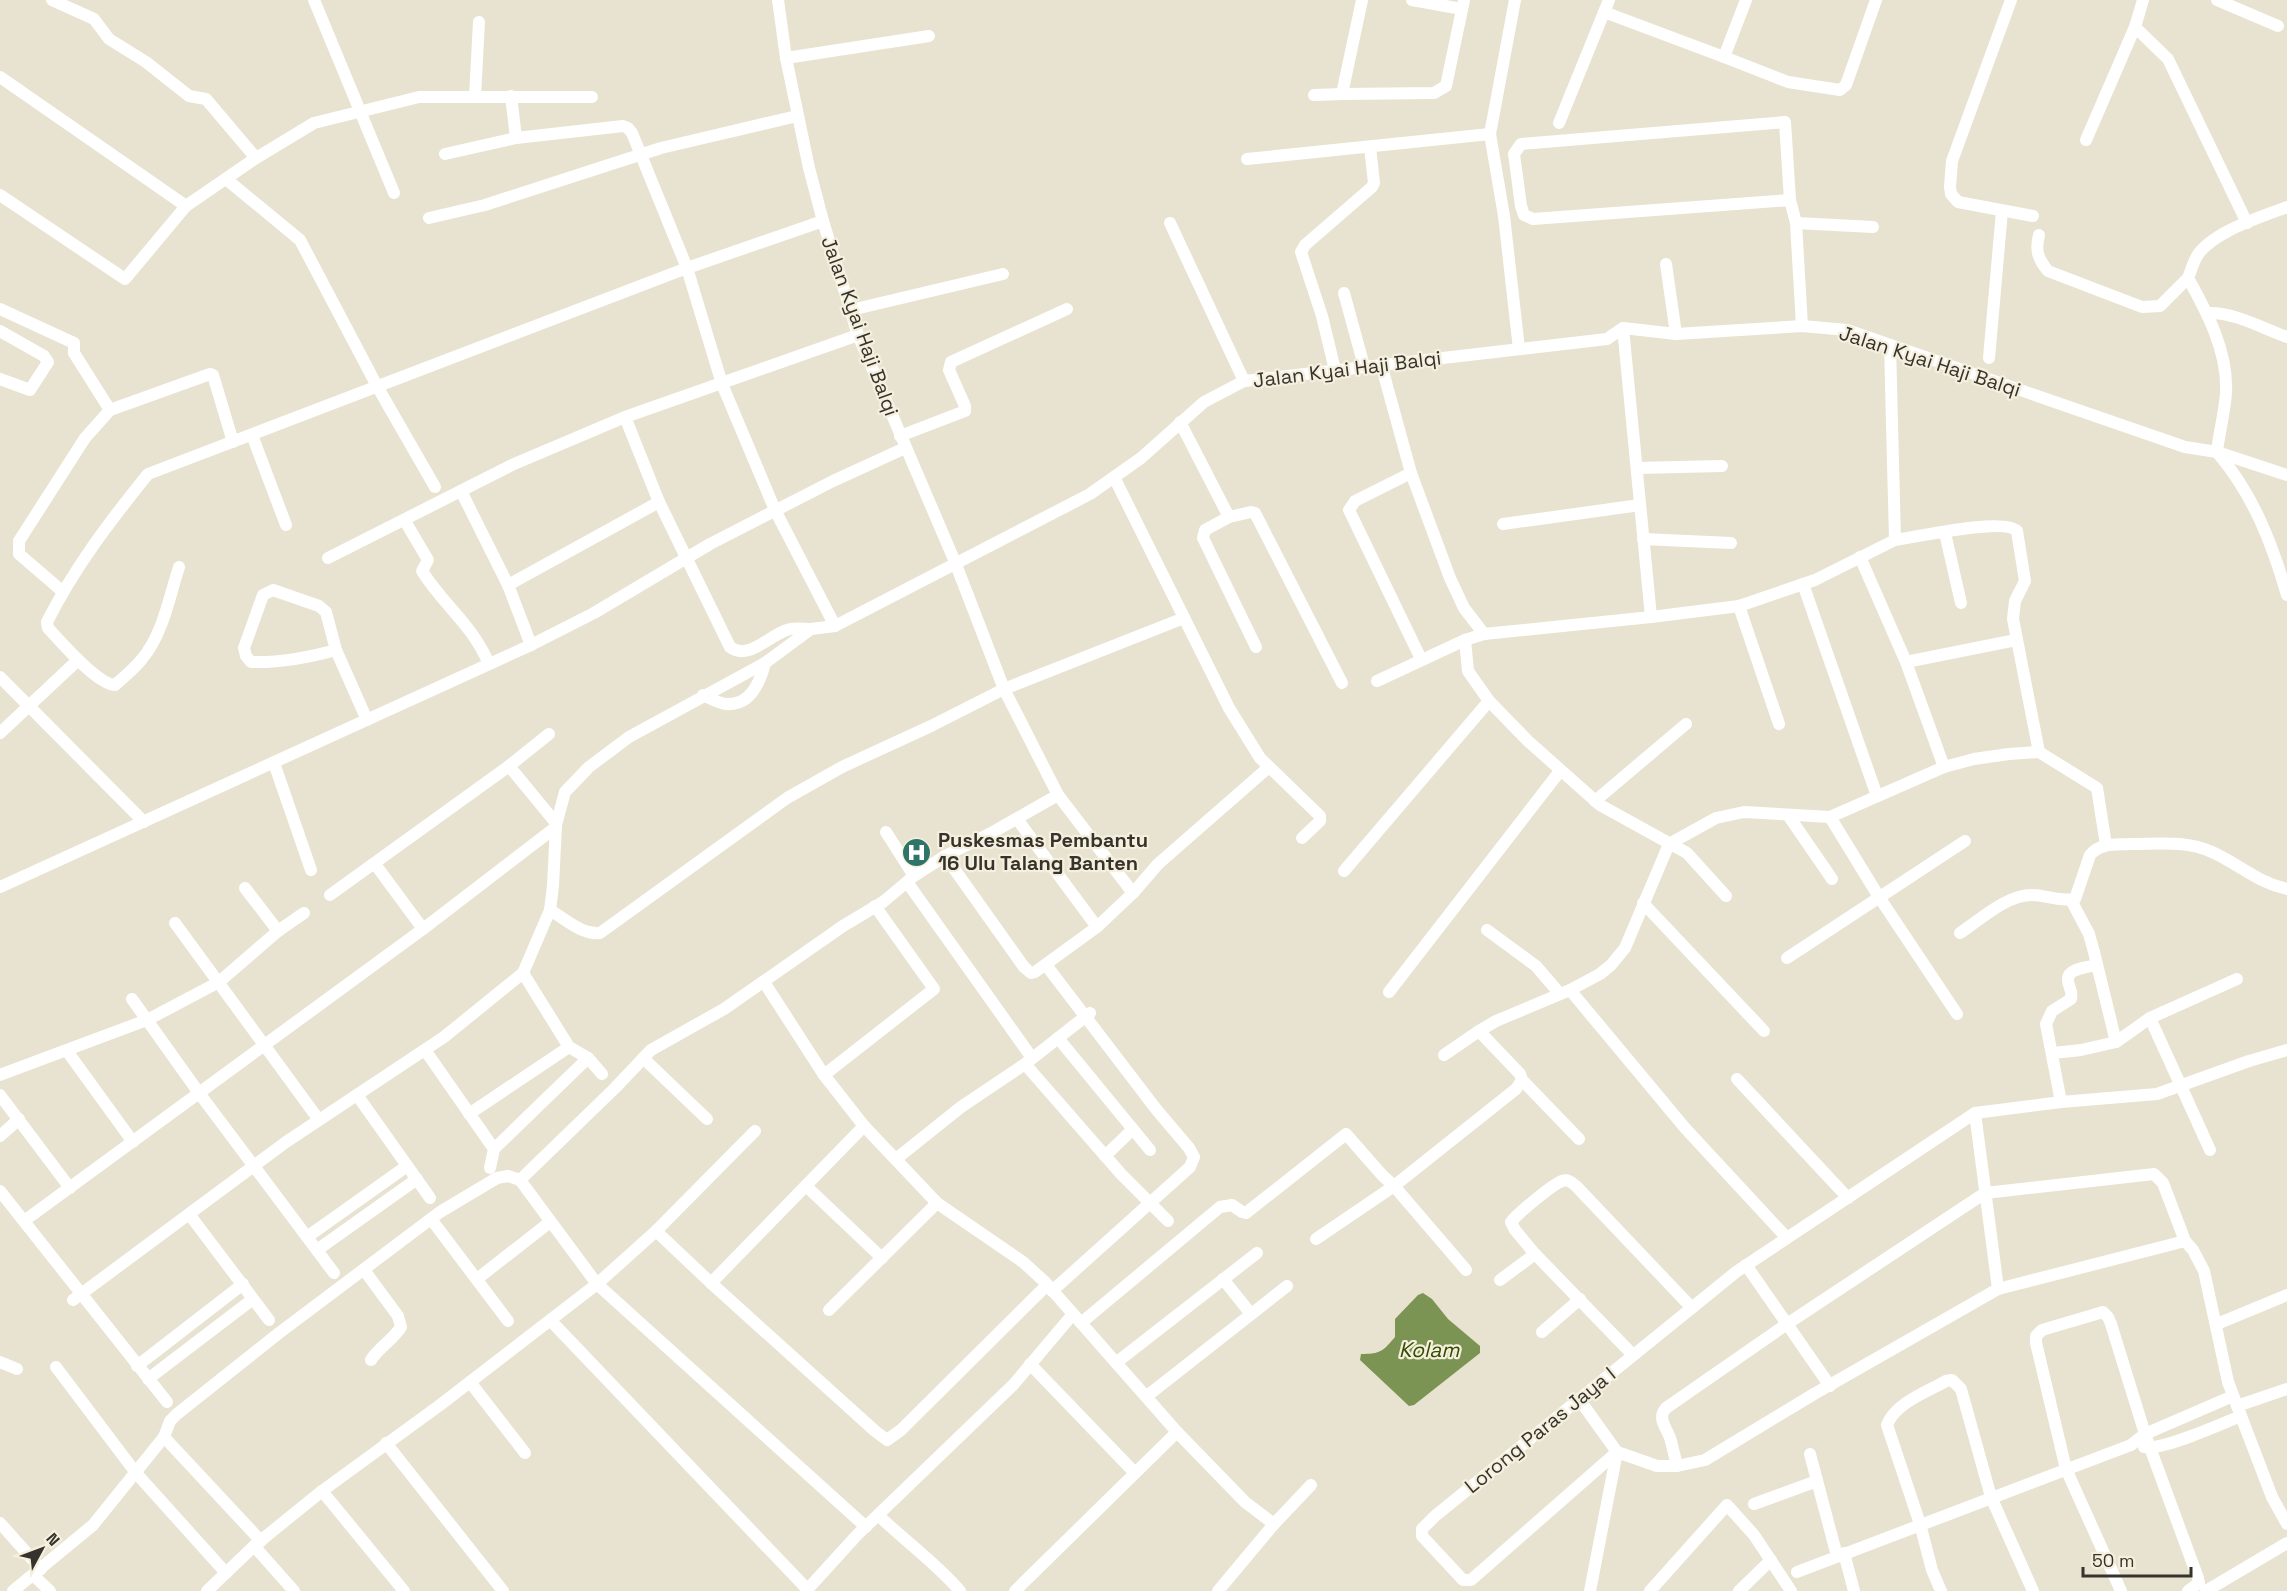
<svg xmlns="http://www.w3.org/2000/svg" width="2287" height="1591" viewBox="0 0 2287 1591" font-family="'Space Grotesk',sans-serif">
  <rect width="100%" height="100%" fill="#e8e2d0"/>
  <path fill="#7b9453" d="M1423,1293L1432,1299L1448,1319L1480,1346V1353L1414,1405L1409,1406L1360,1360L1361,1354C1381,1354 1383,1351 1395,1337V1319L1418,1295Z"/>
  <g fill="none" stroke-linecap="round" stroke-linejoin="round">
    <g stroke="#fff" stroke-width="12">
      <path d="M52,0L94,19L109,39L146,62L189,96L206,99L256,158"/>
      <path d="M314,0L394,193"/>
      <path d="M778,0L786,58L809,168L823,221L858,335L955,562L1004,689L1058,795L1133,893L1097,927"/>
      <path d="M1412,0L1462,9"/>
      <path d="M1515,0L1490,134L1504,216L1519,349"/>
      <path d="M2011,0L1952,161L1950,187L1951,194L1958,202L2033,216"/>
      <path d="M2143,0L2135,27L2168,59L2247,223"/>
      <path d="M2217,0L2278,26"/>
      <path d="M1604,12L1724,57L1746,0"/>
      <path d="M1724,57L1788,82L1840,90L1846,85L1876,0"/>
      <path d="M786,58L929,36"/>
      <path d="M0,77L186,206"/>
      <path d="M1342,94L1434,93L1446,86L1464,0"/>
      <path d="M1314,95L1342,94L1362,0"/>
      <path d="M511,96L516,138L623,126L628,128L632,133L687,268L722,384L775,510L835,626"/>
      <path d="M475,97L479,22"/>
      <path d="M1559,123L1609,0"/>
      <path d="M2086,140L2135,27"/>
      <path d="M445,154L516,138"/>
      <path d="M1247,159L1490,134"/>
      <path d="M226,179L300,240L377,386L435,487"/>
      <path d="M0,195L125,279L186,206L256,158L314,123L419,97H592"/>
      <path d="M1790,200L1533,219L1524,215L1521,206L1514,154L1521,144L1785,122L1790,200L1796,223L1802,326"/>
      <path d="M429,218L485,205L661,148L797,116"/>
      <path d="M1170,223L1244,381"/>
      <path d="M1796,223L1873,227"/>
      <path d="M2039,235C2035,250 2038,259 2048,271L2142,307L2160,306L2188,278"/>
      <path d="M1666,264L1676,334"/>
      <path d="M1344,293L1364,366"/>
      <path d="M0,309L74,343V353L110,410"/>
      <path d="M851,310L1003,274"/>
      <path d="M2208,313C2234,312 2262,328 2287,337"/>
      <path d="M0,331L44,356L48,362L30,390L0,379"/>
      <path d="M1989,358L2002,211"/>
      <path d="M1381,364L1411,473"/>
      <path d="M1335,370L1322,316L1301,252L1305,245L1372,187L1374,183L1370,147"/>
      <path d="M625,417L659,502L730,647C748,661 768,636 787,630C794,627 804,629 811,629"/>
      <path d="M1180,422L1229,517L1251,512L1255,513L1342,683"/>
      <path d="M252,435L286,525"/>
      <path d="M900,436L965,411V406L949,370L951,362L1067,309"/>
      <path d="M2217,452C2219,432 2225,412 2226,392C2228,352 2207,312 2188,278C2191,271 2193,263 2197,256C2212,232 2261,217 2287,207"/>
      <path d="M2217,452C2253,494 2272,543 2287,595"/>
      <path d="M1637,468L1722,466"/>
      <path d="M1114,477L1229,708L1260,758L1320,816V821L1302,838"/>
      <path d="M461,491L508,585L531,645"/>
      <path d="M1229,517L1205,530L1203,538L1256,647"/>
      <path d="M405,521L428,560L422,571C444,606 472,624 489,664"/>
      <path d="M1503,524L1640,505"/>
      <path d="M1945,533L1961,603"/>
      <path d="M1643,539L1731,543"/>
      <path d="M1895,540C1916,537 2005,517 2017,531L2025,581L2015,601L2013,619L2039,752"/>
      <path d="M1860,557L1906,662L1944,767"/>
      <path d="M328,558L514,464L625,417L858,335"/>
      <path d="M179,567C169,598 163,634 142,659C134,669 124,677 115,685C97,684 61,642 48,628L47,622C74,568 110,521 148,474L687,268L823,221"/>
      <path d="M1803,584L1877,796"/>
      <path d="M508,585L659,502"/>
      <path d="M62,591L19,554V541L85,438L110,410L210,374L213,375L233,442"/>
      <path d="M1739,606L1779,724"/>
      <path d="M1651,617L1739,606L1815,580L1895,540L1890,345"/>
      <path d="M1465,640L1468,671L1489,701L1528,741L1600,805L1687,853L1726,896"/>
      <path d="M336,650L326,612L319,606L273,590L263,595L244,648L246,656L251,662C281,663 307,658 336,650L367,720"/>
      <path d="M1421,659L1349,510L1355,501L1411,473L1450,578L1464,608L1484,634"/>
      <path d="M1906,662L2016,640"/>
      <path d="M0,677L144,822"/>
      <path d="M1377,681L1465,640L1484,634L1651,617L1623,328"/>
      <path d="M703,695C710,698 718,703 726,704C750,706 760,683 765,663"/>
      <path d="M0,733L78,660"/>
      <path d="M274,763L311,870"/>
      <path d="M509,766L556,823"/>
      <path d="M1595,801L1686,724"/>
      <path d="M1788,815L1832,879"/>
      <path d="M1830,817L1879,897L1957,1014"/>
      <path d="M886,832L914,876"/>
      <path d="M945,856L1024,967L1031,973L1035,972L1097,927L1017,819"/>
      <path d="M375,864L423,929"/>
      <path d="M1344,871L1489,701"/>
      <path d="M907,882L1032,1058"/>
      <path d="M0,887L531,645L594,613L710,544L833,481L905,448"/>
      <path d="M245,888L278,931"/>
      <path d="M1133,893L1158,864L1269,767"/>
      <path d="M330,895L509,766L549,734"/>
      <path d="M2071,900L2089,934L2094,952L2116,1042"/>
      <path d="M1643,903L1764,1031"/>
      <path d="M550,910C565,919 582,935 600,933L787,798L842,767L931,726L1004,689L1184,618"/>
      <path d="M175,923L319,1120"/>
      <path d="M1487,930L1536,966L1560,994"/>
      <path d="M1960,933C1981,919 2006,895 2032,895C2046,895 2061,902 2075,899L2090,855C2100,843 2114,845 2129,844C2157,844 2186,840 2212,852C2239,864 2256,882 2287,889"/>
      <path d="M1787,958L1965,841"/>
      <path d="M1046,965L1156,1109L1189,1148L1194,1157L1190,1167L1052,1291"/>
      <path d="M523,973L569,1047L588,1058L602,1074"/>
      <path d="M764,982L824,1075L864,1126L937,1203L1023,1262L1045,1282L1177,1432L1245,1502L1274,1524L1311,1485"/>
      <path d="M1570,990L1685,1128L1787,1238"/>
      <path d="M1389,992L1560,771"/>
      <path d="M132,999L147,1020L219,982L278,931L304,913"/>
      <path d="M1058,1038L1150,1150"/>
      <path d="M425,1050L494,1149L490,1168"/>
      <path d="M67,1051L133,1142"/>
      <path d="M2053,1053L2081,1050L2116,1042L2150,1018"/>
      <path d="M1444,1055L1479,1031"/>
      <path d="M643,1058L707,1119"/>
      <path d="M1025,1064L1121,1174L1168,1221"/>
      <path d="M0,1075L147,1020L199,1093L334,1273"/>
      <path d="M824,1075L934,989L875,906"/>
      <path d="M1737,1079L1848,1198"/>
      <path d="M1522,1080L1579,1139"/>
      <path d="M0,1095L70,1188"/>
      <path d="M357,1095L430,1198"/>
      <path d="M2061,1102L2046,1024L2052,1011L2071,999C2073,990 2068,987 2068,980C2067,968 2089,967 2097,965"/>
      <path d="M469,1114L569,1047"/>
      <path d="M864,1126L711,1283L656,1231L597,1284L866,1527"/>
      <path d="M0,1136L19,1119"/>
      <path d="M494,1149L588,1058"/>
      <path d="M2210,1150L2150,1018L2237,979"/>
      <path d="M1105,1156L1132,1130"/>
      <path d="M896,1159L961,1107L1025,1064L1090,1013"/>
      <path d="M806,1186L882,1258"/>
      <path d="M0,1191L167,1402"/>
      <path d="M189,1214L269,1320"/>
      <path d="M431,1219L508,1321"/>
      <path d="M24,1221L423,929L556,827"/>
      <path d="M656,1231L755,1131"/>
      <path d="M307,1237L407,1166"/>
      <path d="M1316,1239L1394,1186L1516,1089L1522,1080L1520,1074L1479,1031L1496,1021L1570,990L1600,974L1611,965L1625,948L1669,844L1716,818L1744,812L1830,817L1944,767L1974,759L2009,754L2039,752L2097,788L2106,845"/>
      <path d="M317,1250L417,1179"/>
      <path d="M1535,1254L1633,1355"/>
      <path d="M1746,1265L1830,1386"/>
      <path d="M364,1270L398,1316L401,1327C393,1340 379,1347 371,1360"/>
      <path d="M477,1279L550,1222"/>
      <path d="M1223,1279L1251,1314"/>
      <path d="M1500,1280L1535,1254L1515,1230L1511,1222C1517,1214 1553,1184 1562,1181C1568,1179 1571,1182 1576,1186L1692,1308"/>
      <path d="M711,1283L875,1431L887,1440L901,1430L1047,1285"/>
      <path d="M1998,1289L2185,1241L2193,1250L2204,1271L2228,1382L2272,1497L2287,1524"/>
      <path d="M73,1300L286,1142L444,1037L523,973L550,910L553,886L556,825L565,792L589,767L629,737L765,663L811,629L835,626L1090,494L1141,458L1204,402L1244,381L1607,339L1623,328L1676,334L1802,326L1847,330L2185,447L2217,452L2287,475"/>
      <path d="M829,1310L937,1203"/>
      <path d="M551,1321L808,1590"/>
      <path d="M1081,1323L1220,1207L1232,1205L1242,1212L1246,1213L1346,1134L1382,1175L1394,1186L1466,1270"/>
      <path d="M2217,1324L2287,1295"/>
      <path d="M1542,1332L1580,1299"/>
      <path d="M0,1362L17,1369"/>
      <path d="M1117,1362L1257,1253"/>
      <path d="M1030,1364L1135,1473"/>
      <path d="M137,1366L243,1284"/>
      <path d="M56,1367L136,1473L226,1573"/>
      <path d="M148,1379L253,1299"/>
      <path d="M470,1382L525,1453"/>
      <path d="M1147,1396L1287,1286"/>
      <path d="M1579,1399L1617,1452L1657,1466H1677L1705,1460L1814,1394L1998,1289L1975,1113L2061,1102L2157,1094L2249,1061L2287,1050"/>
      <path d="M2237,1406L2287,1389"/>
      <path d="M164,1437L261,1541"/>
      <path d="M386,1443L503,1591"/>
      <path d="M2144,1447C2162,1451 2221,1424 2241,1416"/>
      <path d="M1617,1452L1471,1580H1463L1422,1536V1529L1435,1516L1736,1272L1975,1113"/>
      <path d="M1810,1454L1837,1556"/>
      <path d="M1677,1466C1675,1458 1673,1449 1671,1441C1668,1429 1656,1419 1666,1408L1787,1324L1985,1193L2154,1174L2163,1183L2185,1241"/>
      <path d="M322,1491L404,1591"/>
      <path d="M1754,1504L1817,1481"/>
      <path d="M878,1515C905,1541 936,1563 960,1591"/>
      <path d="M0,1523L41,1569"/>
      <path d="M254,1546L294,1591"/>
      <path d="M1844,1553L1854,1591"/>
      <path d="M1797,1572L2131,1445L2145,1434L2233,1396"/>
      <path d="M33,1575L50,1591"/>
      <path d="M13,1591L93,1525L164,1437L170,1421L177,1414L279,1333L440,1212L497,1178L508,1176L520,1180"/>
      <path d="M207,1591L254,1546L322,1491L440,1405L597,1284L520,1180L615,1088L651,1050L724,1009L843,926L883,902L914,876L945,856L993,832L1058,795"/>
      <path d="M806,1591L857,1535L1014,1384L1073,1314"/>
      <path d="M1015,1591L1177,1432"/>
      <path d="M1218,1591L1274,1524"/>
      <path d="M1590,1591L1617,1452"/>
      <path d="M1650,1591L1727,1505L1754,1535L1791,1591"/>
      <path d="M1739,1591L1771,1560"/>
      <path d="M1941,1591L1932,1570L1920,1524L1887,1425C1895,1403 1927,1392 1946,1381L1952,1380L1961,1389L1991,1497L2033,1591"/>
      <path d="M2121,1591L2066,1469L2036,1343V1336L2042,1330L2103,1312L2108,1317L2111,1324L2145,1434L2198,1578L2199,1583L2188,1591"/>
      <path d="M2206,1591L2287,1543"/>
    </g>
  </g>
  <defs>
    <symbol id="hospital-disc" viewBox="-11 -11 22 22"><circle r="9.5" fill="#2f7469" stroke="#f5efdd"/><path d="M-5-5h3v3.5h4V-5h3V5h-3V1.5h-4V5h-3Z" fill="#fff"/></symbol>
  </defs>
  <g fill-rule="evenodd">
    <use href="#hospital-disc" x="900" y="836" width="33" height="33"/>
  </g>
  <g text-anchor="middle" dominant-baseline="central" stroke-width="4.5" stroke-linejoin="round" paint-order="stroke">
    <g font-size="20" fill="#36332d" stroke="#f5efdd">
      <text transform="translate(860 326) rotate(70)">Jalan Kyai Haji Balqi</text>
      <text transform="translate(1930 361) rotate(18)">Jalan Kyai Haji Balqi</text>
      <text transform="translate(1347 369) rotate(-7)">Jalan Kyai Haji Balqi</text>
      <text transform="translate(1540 1430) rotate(-39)">Lorong Paras Jaya I</text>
    </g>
    <g font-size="20" font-weight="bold" fill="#36332d" stroke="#f5efdd" text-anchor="start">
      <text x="938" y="840">Puskesmas Pembantu<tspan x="938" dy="23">16 Ulu Talang Banten</tspan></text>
    </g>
    <g font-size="21" font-style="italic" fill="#364d00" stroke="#f5efdd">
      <text x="1429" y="1349">Kolam</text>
    </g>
  </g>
  <g transform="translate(42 1549) rotate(49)" stroke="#f5efdd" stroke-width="4.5" paint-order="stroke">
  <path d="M0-4.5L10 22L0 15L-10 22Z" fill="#36332d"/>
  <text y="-9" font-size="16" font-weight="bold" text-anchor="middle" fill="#36332d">N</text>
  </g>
  <path d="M2083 1567v9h108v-9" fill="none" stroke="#36332d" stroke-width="3"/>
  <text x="2092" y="1567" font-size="18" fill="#36332d" stroke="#f5efdd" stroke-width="4.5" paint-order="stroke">50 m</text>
</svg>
